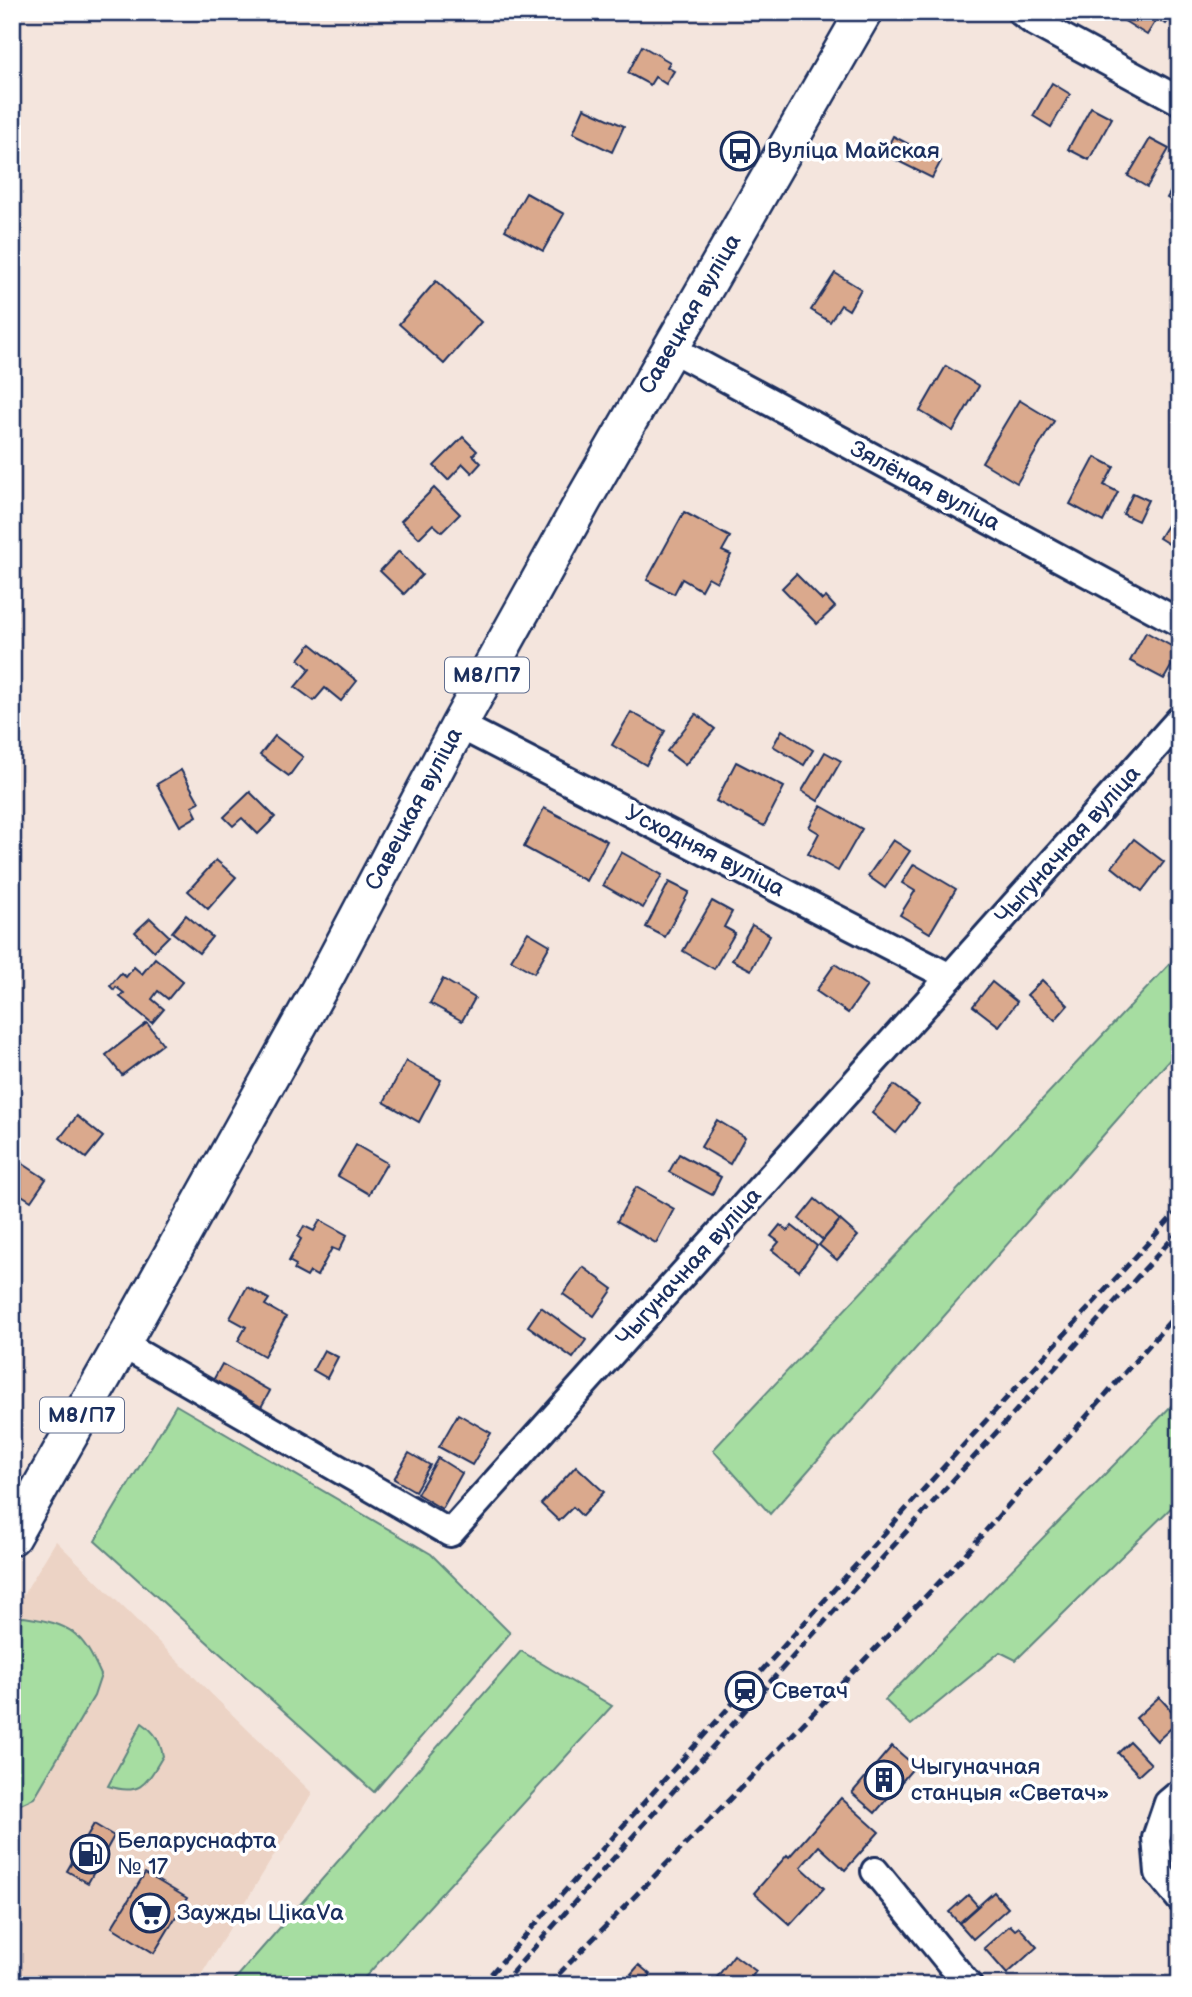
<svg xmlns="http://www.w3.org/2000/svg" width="1192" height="1997" viewBox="0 0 1192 1997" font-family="'Balsamiq Sans',sans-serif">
  <rect width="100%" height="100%" fill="#f4e5dd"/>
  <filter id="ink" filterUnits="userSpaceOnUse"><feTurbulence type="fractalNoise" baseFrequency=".0143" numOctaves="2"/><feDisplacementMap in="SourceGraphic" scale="14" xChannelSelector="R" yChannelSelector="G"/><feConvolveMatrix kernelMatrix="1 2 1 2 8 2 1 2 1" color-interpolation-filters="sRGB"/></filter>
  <g filter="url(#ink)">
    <path fill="#ecd3c5" d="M56,1541L312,1793L195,1985H12V1613Z"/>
    <g fill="#a6dda1" stroke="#608680" stroke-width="2">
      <path d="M1180,953V1048L770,1514L713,1450Z"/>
      <path d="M1180,1397V1499L1016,1660L1000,1652L911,1725L885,1700Z"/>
      <path d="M176,1405L431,1554L510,1633L374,1792L95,1541Z"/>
      <path d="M24,1617C71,1624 82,1632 101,1675L94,1696L34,1798L12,1808V1618Z"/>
      <path d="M521,1651L612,1706L358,1985H230Z"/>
      <path d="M142,1723C155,1732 160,1741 163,1756C147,1782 142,1797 108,1786Z"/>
    </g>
    <g fill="#daa98d" stroke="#1b2f5e" stroke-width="2">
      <path d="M1114,12H1174L1166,24L1157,19L1147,35L1113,14Z"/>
      <path d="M642,46L670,62L667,67L674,71L666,84L655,77L650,85L628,73Z"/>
      <path d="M1052,83L1070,94L1051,127L1033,116Z"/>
      <path d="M1091,107L1112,118L1089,160L1068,149Z"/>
      <path d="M584,108L624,126L612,152L573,133Z"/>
      <path d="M893,136L941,161L932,178L884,154Z"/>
      <path d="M1150,139L1169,149L1147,187L1128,176Z"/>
      <path d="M1180,175V206L1167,198Z"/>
      <path d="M526,193L564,214L543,251L505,230Z"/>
      <path d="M835,273L861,289L849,310L841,305L830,322L811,310Z"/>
      <path d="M436,281L481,322L444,364L399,324Z"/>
      <path d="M946,366L979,386L953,431L920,411Z"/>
      <path d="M1019,400L1054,421L1017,483L982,462Z"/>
      <path d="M463,437L477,451L473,455L481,463L472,473L463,464L448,480L434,466Z"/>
      <path d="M1095,457L1114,467L1104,485L1118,492L1103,522L1070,504Z"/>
      <path d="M434,488L460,514L442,532L433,524L419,538L401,521Z"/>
      <path d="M1133,493L1148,500L1138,521L1123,514Z"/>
      <path d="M684,512L730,537L722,551L731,555L717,582L708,577L701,590L682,579L674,594L647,580Z"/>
      <path d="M1174,514L1180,518V551L1159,538Z"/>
      <path d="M399,551L422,575L404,594L380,571Z"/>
      <path d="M796,574L822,600L826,597L835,607L817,624L782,588Z"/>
      <path d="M1146,632L1180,651L1164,679L1130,661Z"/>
      <path d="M311,644L357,681L341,701L325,688L314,701L295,687L310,669L299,659Z"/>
      <path d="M631,712L665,731L646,765L612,745Z"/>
      <path d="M696,714L715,729L685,765L667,751Z"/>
      <path d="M782,730L813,750L804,765L773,746Z"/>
      <path d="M275,736L303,757L289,776L260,755Z"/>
      <path d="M825,752L841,761L818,801L802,791Z"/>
      <path d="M736,762L784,787L764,826L716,801Z"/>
      <path d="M181,770L199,802L192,806L197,816L180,826L157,784Z"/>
      <path d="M250,792L275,817L258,834L242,818L233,826L224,817Z"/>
      <path d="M821,806L862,829L838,871L808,854L819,833L809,827Z"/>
      <path d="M544,808L607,841L586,881L524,847Z"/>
      <path d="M1134,839L1164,862L1142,891L1112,867Z"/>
      <path d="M893,840L910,851L885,888L868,876Z"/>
      <path d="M621,852L662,875L643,908L603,885Z"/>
      <path d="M216,860L236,877L208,909L188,891Z"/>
      <path d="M914,864L956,889L930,933L900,915L915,891L902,883Z"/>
      <path d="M669,882L689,892L665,937L646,927Z"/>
      <path d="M712,901L732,912L724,927L735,933L714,969L683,951Z"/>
      <path d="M186,915L212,937L199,953L172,932Z"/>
      <path d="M150,918L169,936L154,951L135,932Z"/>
      <path d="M752,925L770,935L751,970L732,960Z"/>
      <path d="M528,932L550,945L534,973L511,960Z"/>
      <path d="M155,958L183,981L168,999L158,991L152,999L164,1009L152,1023L120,997L124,993L116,987L114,990L110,986L121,973L126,977L134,967L142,974Z"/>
      <path d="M835,964L867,986L848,1013L816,991Z"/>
      <path d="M443,979L475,998L462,1021L430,1003Z"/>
      <path d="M1042,980L1068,1005L1055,1020L1027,995Z"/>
      <path d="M992,982L1017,1002L999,1026L973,1006Z"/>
      <path d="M147,1023L163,1044L122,1075L106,1055Z"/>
      <path d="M406,1061L441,1080L419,1122L384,1102Z"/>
      <path d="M894,1085L919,1104L896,1133L872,1113Z"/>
      <path d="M77,1116L103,1137L86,1158L60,1138Z"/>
      <path d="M717,1120L745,1137L730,1164L701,1147Z"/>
      <path d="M356,1145L387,1163L369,1194L338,1176Z"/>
      <path d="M679,1154L721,1177L712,1195L669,1172Z"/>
      <path d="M17,1160L46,1179L31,1201L12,1189V1167Z"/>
      <path d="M636,1187L674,1209L656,1243L617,1221Z"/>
      <path d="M815,1199L840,1220L823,1240L799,1219Z"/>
      <path d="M320,1220L347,1235L339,1251L332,1248L317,1276L310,1272L307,1277L294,1270L296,1265L289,1261L301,1239L298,1237L304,1226L314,1231Z"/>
      <path d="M840,1220L858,1236L837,1260L819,1245Z"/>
      <path d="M780,1225L788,1231L792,1226L817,1246L799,1271L772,1250L779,1242L771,1236Z"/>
      <path d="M583,1267L613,1289L594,1316L563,1294Z"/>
      <path d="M247,1287L269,1299L265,1305L286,1317L264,1356L238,1341L246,1327L230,1318Z"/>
      <path d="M541,1307L586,1340L573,1358L528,1326Z"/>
      <path d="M324,1350L338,1357L327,1378L313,1370Z"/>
      <path d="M222,1364L270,1391L259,1411L211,1384Z"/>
      <path d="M458,1414L491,1433L472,1465L439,1447Z"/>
      <path d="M409,1453L430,1465L415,1491L394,1479Z"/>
      <path d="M438,1458L462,1473L442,1509L417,1494Z"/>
      <path d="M576,1466L604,1492L582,1516L573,1507L559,1521L541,1504Z"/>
      <path d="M1159,1697L1180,1720L1157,1741L1136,1718Z"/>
      <path d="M1130,1742L1151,1764L1139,1775L1118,1753Z"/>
      <path d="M892,1746L915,1766L875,1813L852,1793Z"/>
      <path d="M841,1798L879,1832L845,1870L819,1846L801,1867L824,1888L790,1925L754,1893L787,1855L789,1857Z"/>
      <path d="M94,1824L114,1836L88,1883L67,1871Z"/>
      <path d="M145,1873L187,1898L154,1953L112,1927Z"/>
      <path d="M994,1892L1008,1908L973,1939L959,1923Z"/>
      <path d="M968,1895L978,1906L959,1923L949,1912Z"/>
      <path d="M1010,1925L1015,1930L1019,1927L1037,1947L1007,1974L984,1948Z"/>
      <path d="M734,1955L756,1971L746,1985H711Z"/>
      <path d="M639,1965L651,1975L643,1984L631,1974Z"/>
    </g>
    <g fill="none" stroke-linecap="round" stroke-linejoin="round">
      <defs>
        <g id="minor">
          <path d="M1021,12L1034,22L1180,101"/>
          <path d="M670,348L1180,623"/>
          <path d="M459,725L950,977"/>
          <path d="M122,1344L450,1533L950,977L1180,719"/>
          <path d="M1180,1793L1168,1803L1156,1838L1159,1873L1180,1899"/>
          <path d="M875,1871L968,1985"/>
        </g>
        <path id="major" d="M12,1537L122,1344L327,975L459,725L583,501L864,12"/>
      </defs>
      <use href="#minor" stroke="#1b2f5e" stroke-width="32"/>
      <use href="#major" stroke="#1b2f5e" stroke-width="40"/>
      <use href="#minor" stroke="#fff" stroke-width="26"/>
      <use href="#major" stroke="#fff" stroke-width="35"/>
      <g stroke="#1b2f5e" stroke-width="5" stroke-dasharray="10 5" stroke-linecap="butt">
        <path d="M481,1985L940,1471L1180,1208"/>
        <path d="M501,1985L788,1662L1180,1230"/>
        <path d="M548,1985L769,1759L952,1569L1180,1310"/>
      </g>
    </g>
  </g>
  <defs>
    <symbol id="bus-ring" viewBox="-11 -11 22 22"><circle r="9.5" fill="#fff" stroke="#1b2f5e" stroke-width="1.5"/><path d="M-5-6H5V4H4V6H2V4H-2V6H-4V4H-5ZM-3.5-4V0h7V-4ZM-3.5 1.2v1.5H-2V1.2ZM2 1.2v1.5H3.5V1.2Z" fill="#1b2f5e"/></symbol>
    <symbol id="station-ring" viewBox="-11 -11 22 22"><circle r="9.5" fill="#fff" stroke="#1b2f5e" stroke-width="1.5"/><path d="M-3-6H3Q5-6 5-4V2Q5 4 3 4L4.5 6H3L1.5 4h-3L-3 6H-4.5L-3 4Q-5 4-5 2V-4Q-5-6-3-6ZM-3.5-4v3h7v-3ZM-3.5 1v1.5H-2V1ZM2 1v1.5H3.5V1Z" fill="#1b2f5e"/></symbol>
    <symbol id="building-ring" viewBox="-11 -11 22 22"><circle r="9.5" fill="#fff" stroke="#1b2f5e" stroke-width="1.5"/><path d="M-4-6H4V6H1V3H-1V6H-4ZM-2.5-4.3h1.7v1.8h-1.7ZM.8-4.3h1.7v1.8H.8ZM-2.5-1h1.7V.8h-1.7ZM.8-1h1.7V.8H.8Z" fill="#1b2f5e"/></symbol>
    <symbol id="fuel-ring" viewBox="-11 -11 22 22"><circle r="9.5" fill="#fff" stroke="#1b2f5e" stroke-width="1.5"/><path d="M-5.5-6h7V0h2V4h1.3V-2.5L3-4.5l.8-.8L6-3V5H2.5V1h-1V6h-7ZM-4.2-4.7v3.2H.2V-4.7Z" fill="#1b2f5e"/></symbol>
    <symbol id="supermarket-ring" viewBox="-11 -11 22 22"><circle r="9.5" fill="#fff" stroke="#1b2f5e" stroke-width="1.5"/><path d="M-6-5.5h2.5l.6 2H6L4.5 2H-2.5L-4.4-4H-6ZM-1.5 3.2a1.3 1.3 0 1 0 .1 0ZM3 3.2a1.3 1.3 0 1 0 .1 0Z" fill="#1b2f5e"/></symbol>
  </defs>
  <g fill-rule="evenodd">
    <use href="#bus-ring" x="718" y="129" width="44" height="44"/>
    <use href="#station-ring" x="723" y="1669" width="44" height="44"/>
    <use href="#building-ring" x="862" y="1758" width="44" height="44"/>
    <use href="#fuel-ring" x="68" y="1832" width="44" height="44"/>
    <use href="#supermarket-ring" x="128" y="1891" width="44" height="44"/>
  </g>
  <g text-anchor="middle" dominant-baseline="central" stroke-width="7" stroke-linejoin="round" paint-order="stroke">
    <g fill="#fff" stroke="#5f6d8e" stroke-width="2">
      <rect x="445" y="657.5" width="84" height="35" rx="5"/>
      <rect x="40" y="1397.5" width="84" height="35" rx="5"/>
    </g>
    <g font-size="21" font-weight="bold" fill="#1b2f5e">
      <text x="487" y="675">М8/П7</text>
      <text x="82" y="1415">М8/П7</text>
    </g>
    <g font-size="23" fill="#1b2f5e" stroke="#fff" text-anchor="start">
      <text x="767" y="151">Вуліца Майская</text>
      <text x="772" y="1691">Светач</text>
      <text x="911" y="1767">Чыгуначная<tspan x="911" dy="26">станцыя «Светач»</tspan></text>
      <text x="117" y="1841">Беларуснафта<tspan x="117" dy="26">№ 17</tspan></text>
      <text x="177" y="1913">Заужды ЦікаVа</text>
    </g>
    <g font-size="23" fill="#1b2f5e" stroke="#fff">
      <text transform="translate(690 314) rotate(-60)">Савецкая вуліца</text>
      <text transform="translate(925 486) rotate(28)">Зялёная вуліца</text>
      <text transform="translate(414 809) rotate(-62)">Савецкая вуліца</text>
      <text transform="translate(1068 845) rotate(-48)">Чыгуначная вуліца</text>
      <text transform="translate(705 851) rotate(27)">Усходняя вуліца</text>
      <text transform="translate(689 1267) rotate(-48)">Чыгуначная вуліца</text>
    </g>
  </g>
  <rect width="1192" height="1997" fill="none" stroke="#fff" stroke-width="42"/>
  <rect x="21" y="21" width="1150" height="1955" fill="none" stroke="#1b2f5e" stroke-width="2.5" filter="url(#ink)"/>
</svg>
